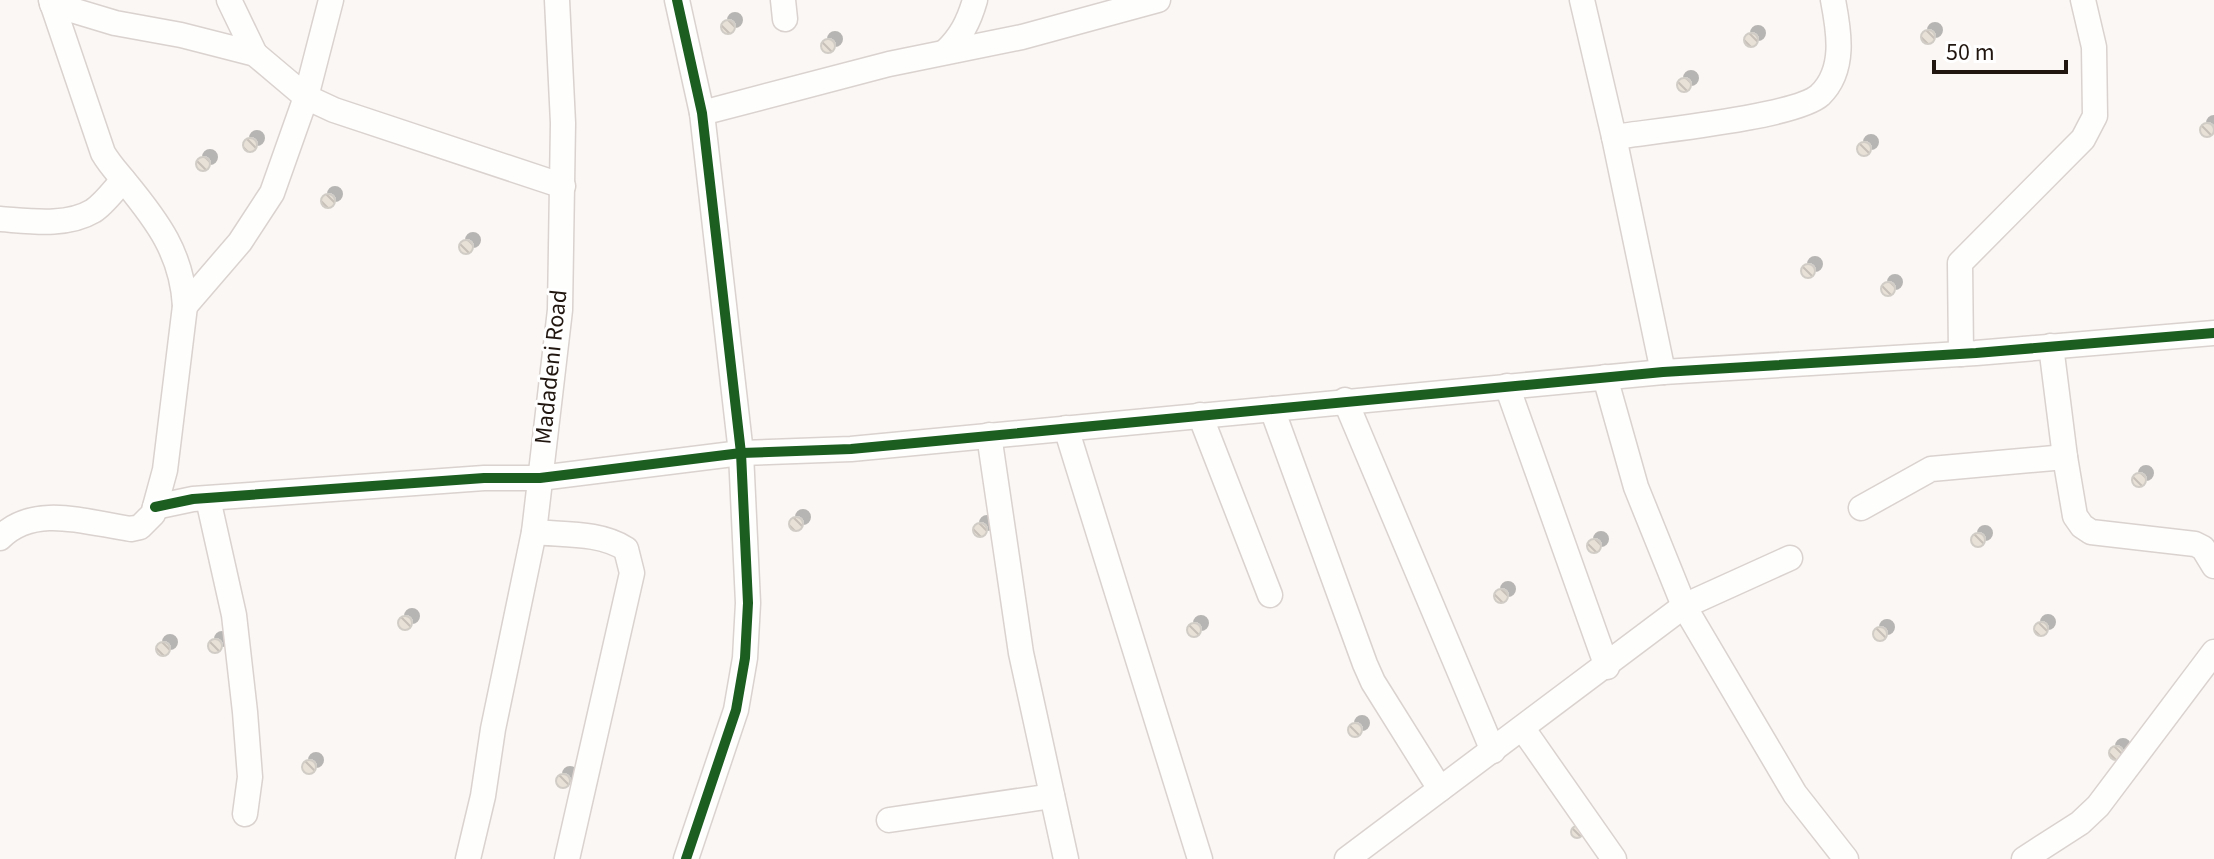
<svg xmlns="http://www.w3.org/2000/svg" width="2214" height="859" viewBox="0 0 2214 859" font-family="'Source Sans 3',sans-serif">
  <defs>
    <pattern id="building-back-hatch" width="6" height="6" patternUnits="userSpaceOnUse" patternTransform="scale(2)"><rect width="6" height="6" fill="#e8e1d7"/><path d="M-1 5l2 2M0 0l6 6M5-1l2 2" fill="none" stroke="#c7c0b8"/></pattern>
    <filter id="shadow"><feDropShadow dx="7" dy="-7" stdDeviation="0" flood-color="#0004"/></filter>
  </defs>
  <rect width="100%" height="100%" fill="#faf7f4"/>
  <g fill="url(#building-back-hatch)" stroke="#d1cdc6" stroke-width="2" filter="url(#shadow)">
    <circle cx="728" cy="27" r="7"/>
    <circle cx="1928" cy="37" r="7"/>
    <circle cx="1751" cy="40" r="7"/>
    <circle cx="828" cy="46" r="7"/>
    <circle cx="1684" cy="85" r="7"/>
    <circle cx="2207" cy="130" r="7"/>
    <circle cx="250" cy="145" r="7"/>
    <circle cx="1864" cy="149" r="7"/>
    <circle cx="203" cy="164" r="7"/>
    <circle cx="328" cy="201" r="7"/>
    <circle cx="466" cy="247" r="7"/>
    <circle cx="1808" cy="271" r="7"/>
    <circle cx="1888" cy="289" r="7"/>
    <circle cx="2139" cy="480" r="7"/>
    <circle cx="796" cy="524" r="7"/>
    <circle cx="980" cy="530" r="7"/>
    <circle cx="1978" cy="540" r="7"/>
    <circle cx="1594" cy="546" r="7"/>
    <circle cx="1501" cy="596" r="7"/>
    <circle cx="405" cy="623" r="7"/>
    <circle cx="2041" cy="629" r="7"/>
    <circle cx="1194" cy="630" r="7"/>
    <circle cx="1880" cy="634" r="7"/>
    <circle cx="215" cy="646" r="7"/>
    <circle cx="163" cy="649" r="7"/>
    <circle cx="1355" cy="730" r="7"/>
    <circle cx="2116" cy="753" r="7"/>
    <circle cx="309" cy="767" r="7"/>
    <circle cx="563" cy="781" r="7"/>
    <circle cx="1577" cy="832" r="6"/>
  </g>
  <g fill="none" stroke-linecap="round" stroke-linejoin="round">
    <defs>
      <g id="minor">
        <path d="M229,0L255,54"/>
        <path d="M677,0L702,113L741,453L748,603L745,658L736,710L686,859"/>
        <path d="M783,0L785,19"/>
        <path d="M1582,0L1614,137L1663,372"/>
        <path d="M52,4L115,23L181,35L255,54L306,97L334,110L563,186"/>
        <path d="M945,52C961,37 969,21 975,0"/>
        <path d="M702,113L889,64L1022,37L1158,0"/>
        <path d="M1614,137C1654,131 1796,117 1820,95C1846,70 1839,31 1833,0"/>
        <path d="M0,219C29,221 66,227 93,211C104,204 114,190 123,180"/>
        <path d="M185,306L240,242L272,193L306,97L331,0"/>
        <path d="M2051,346L2065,457L2075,516L2082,526L2091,532L2195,544L2203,548L2214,566"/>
        <path d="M1961,354L1960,263L2083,139L2095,116L2094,47L2083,0"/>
        <path d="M1605,377L1636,487L1684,606L1795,794L1846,859"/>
        <path d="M1507,386L1607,667"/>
        <path d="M1345,400L1493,751"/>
        <path d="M1272,409L1365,664L1373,682L1440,789"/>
        <path d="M1200,415L1270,595"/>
        <path d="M1066,428L1200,859"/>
        <path d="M989,435L1021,653L1066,859"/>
        <path d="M208,499L234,615L245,712L250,777L245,814"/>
        <path d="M155,507L193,499L484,478H540L741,453L851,449L1663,372L1976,353L2214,333"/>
        <path d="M1861,508L1931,469L2065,457"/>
        <path d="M534,532C564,535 600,532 626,549L632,573L567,859"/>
        <path d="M0,538C34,503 88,523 131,529L140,527L153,514L165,470L185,306C182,254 158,222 126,183C118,173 110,165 103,153L51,0"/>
        <path d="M1523,729L1614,859"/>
        <path d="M889,820L1052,796"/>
        <path d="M468,859L483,796L493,729L534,532L560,310L563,123L557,0"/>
        <path d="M1347,859L1684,606L1790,558"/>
        <path d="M2024,859L2080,823L2098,806L2214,652"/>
      </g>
    </defs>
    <use href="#minor" stroke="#dad2ce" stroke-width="27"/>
    <use href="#minor" stroke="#fefefd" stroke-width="24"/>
    <defs>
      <g id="cycleway">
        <path d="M677,0L702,113L741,453L748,603L745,658L736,710L686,859"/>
        <path d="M155,507L193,499L484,478H540L741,453L851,449L1663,372L1976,353L2214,333"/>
      </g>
    </defs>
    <use href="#cycleway" stroke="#fff" stroke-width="15"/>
    <use href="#cycleway" stroke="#1b5e20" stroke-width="10"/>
  </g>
  <g text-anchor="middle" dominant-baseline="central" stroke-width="6" stroke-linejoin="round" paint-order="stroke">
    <g font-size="24" fill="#221710" stroke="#fff">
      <text transform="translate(551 367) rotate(-84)">Madadeni Road</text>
    </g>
  </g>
  <path d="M1934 60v12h132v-12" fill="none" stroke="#221710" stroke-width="4"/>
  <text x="1946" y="60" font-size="24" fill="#221710" stroke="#ffffff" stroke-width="6" paint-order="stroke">50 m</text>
</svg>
